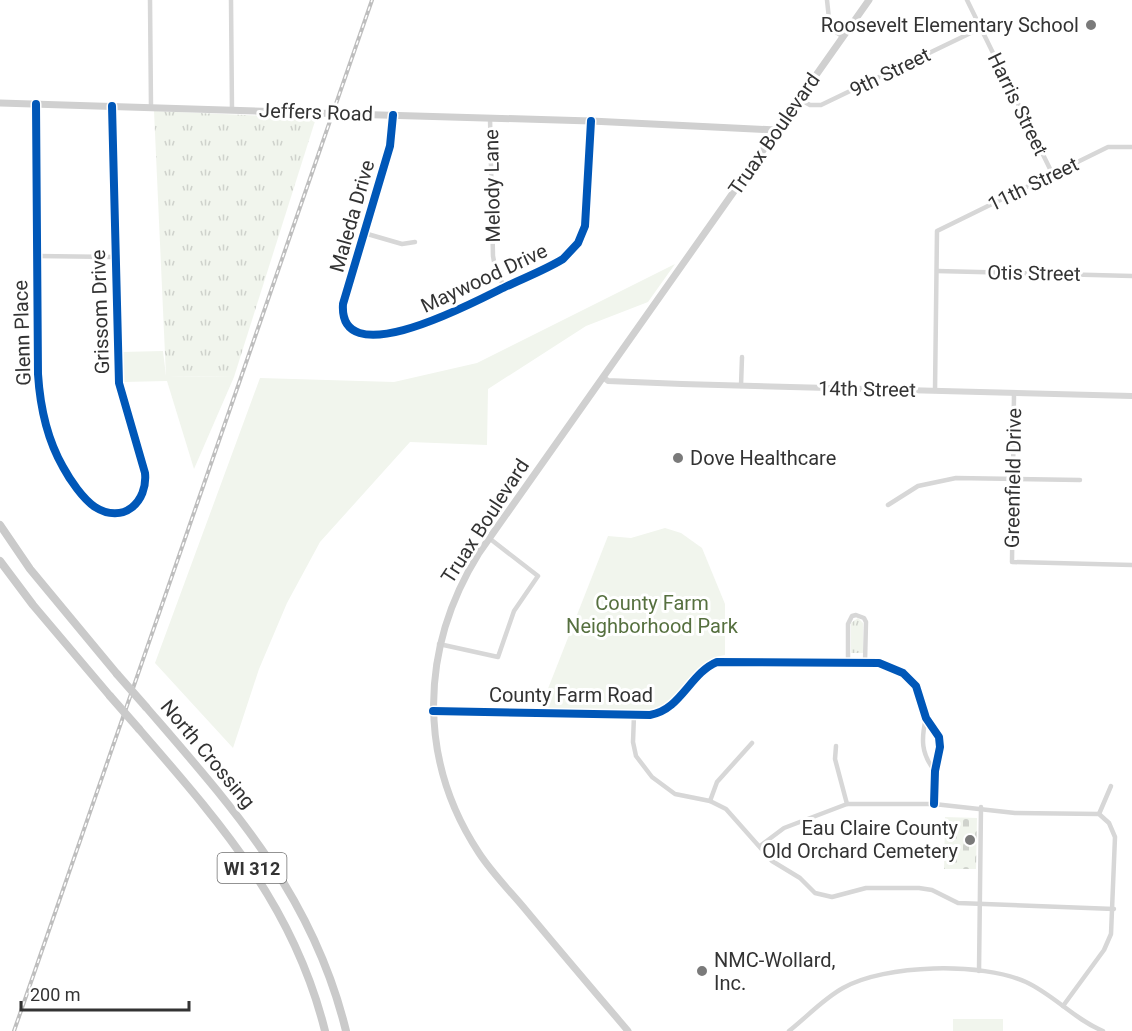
<svg xmlns="http://www.w3.org/2000/svg" width="1132" height="1031" viewBox="0 0 1132 1031" font-family="Roboto,sans-serif">
  <defs>
    <pattern id="grass-tufts" width="24" height="20" patternUnits="userSpaceOnUse" patternTransform="scale(1.5)"><rect width="24" height="20" fill="#f1f5ed"/><path d="M3 7l-1-3M5 7V3M7 7l1-3M15 17l-1-3M17 17v-4M19 17l1-3" fill="none" stroke="#cfd2cc"/></pattern>
    <pattern id="cemetery-stones" width="16" height="16" patternUnits="userSpaceOnUse" patternTransform="scale(1.5)"><rect width="16" height="16" fill="#f1f5ed"/><path d="M2 7V4a2 2 0 0 1 4 0v3zM10 15v-3a2 2 0 0 1 4 0v3z" fill="#cfd2cc"/></pattern>
  </defs>
  <rect width="100%" height="100%" fill="#fff"/>
  <g fill="url(#grass-tufts)">
    <path d="M154,111L316,118L234,377L166,376Z"/>
    <path d="M858,618L863,623V653H851V623Z"/>
  </g>
  <path fill="url(#cemetery-stones)" d="M945,817L977,818L976,869H944Z"/>
  <g fill="#f1f5ed">
    <path d="M675,264L648,302L586,326L488,389L487,445L410,442L320,542L287,603L259,669L233,748L155,663L260,378L394,382L477,363Z"/>
    <path d="M163,351L166,376L234,377L194,469L167,381L123,382L121,352Z"/>
    <path d="M665,528L681,533L702,548L725,604V655C691,659 686,698 657,709C639,715 564,709 540,709L608,536L631,538Z"/>
    <rect x="953" y="1019" width="50" height="12"/>
  </g>
  <g fill="none" stroke-linecap="round" stroke-linejoin="round">
    <g stroke="#d7d7d7" stroke-width="4.5">
      <path d="M150,0L151,107"/>
      <path d="M231,0L232,110"/>
      <path d="M827,0L830,28L843,37"/>
      <path d="M967,0L1053,175"/>
      <path d="M799,99L810,105H821L981,28"/>
      <path d="M36,104L38,374C40,406 47,439 63,467C70,480 83,499 95,507C123,525 148,502 145,473L119,383L112,106"/>
      <path d="M393,115L390,146L343,304C338,377 480,299 505,287C524,278 545,270 563,259L578,243L585,226L591,121"/>
      <path d="M490,118L493,256L495,267L504,287"/>
      <path d="M364,233L402,244L415,242"/>
      <path d="M37,256L115,257"/>
      <path d="M937,271L1132,276"/>
      <path d="M741,386L742,357"/>
      <path d="M935,391L937,231L1108,147H1132"/>
      <path d="M1014,394L1012,562L1132,565"/>
      <path d="M888,505L918,486L956,478L1080,480"/>
      <path d="M439,644L498,657L514,611L538,576L489,538"/>
      <path d="M848,662V624L852,616L856,615L864,618L866,622L865,662"/>
      <path d="M433,711L650,715C681,710 690,673 717,662L879,663L903,673L916,686L926,718L939,737L940,747L935,771L934,804"/>
      <path d="M634,715L633,742L636,756L652,777L675,794L710,801L726,809L772,861L800,878L815,893L832,897L866,888H919L932,890L958,903L1114,909"/>
      <path d="M926,718C921,739 921,754 935,771"/>
      <path d="M836,746L835,759L847,804"/>
      <path d="M710,801L717,782L752,743"/>
      <path d="M1099,814L1111,786"/>
      <path d="M760,846L784,828L847,804H934L1015,813L1099,814L1109,823L1115,837L1111,934L1104,950L1063,1006"/>
      <path d="M979,971L981,807"/>
      <path d="M789,1031C807,1017 823,999 843,988C885,964 982,962 1026,982C1054,995 1074,1019 1103,1031"/>
    </g>
    <path stroke="#d7d7d7" stroke-width="6" d="M603,377L608,381L682,384L1132,396"/>
    <g stroke="#d0d0d0" stroke-width="7">
      <path d="M0,103L316,113"/>
      <path d="M347,114L591,121L776,130"/>
      <path d="M628,1031C594,991 559,950 525,909C510,891 492,873 479,853C417,759 420,648 479,553L869,0"/>
    </g>
    <g stroke="#cacaca" stroke-width="8">
      <path d="M0,525L30,569L117,674"/>
      <path d="M0,561L33,605L110,696"/>
      <path d="M146,707C234,809 313,896 346,1031"/>
      <path d="M139,729C221,824 294,906 325,1031"/>
    </g>
    <defs>
      <path id="rail" d="M14,1031L372,0"/>
    </defs>
    <use href="#rail" stroke="#bebebe" stroke-width="4"/>
    <use href="#rail" stroke="#fff" stroke-width="1.5" stroke-dasharray="4.5" stroke-linecap="butt"/>
    <path stroke="#d0d0d0" stroke-width="7" d="M316,113L347,114"/>
    <g stroke="#cacaca" stroke-width="8">
      <path d="M117,674L146,707"/>
      <path d="M110,696L139,729"/>
    </g>
    <defs>
      <g id="cycleway">
        <path d="M36,104L38,374C40,406 47,439 63,467C70,480 83,499 95,507C123,525 148,502 145,473L119,383L112,106"/>
        <path d="M393,115L390,146L343,304C338,377 480,299 505,287C524,278 545,270 563,259L578,243L585,226L591,121"/>
        <path d="M433,711L650,715C681,710 690,673 717,662L879,663L903,673L916,686L926,718L939,737L940,747L935,771L934,804"/>
      </g>
    </defs>
    <use href="#cycleway" stroke="#fff" stroke-width="11"/>
    <use href="#cycleway" stroke="#0057b8" stroke-width="8"/>
  </g>
  <g fill="#7a7a7a" stroke="#fff" stroke-width="2">
    <circle cx="1091" cy="25" r="6"/>
    <circle cx="678" cy="458" r="6"/>
    <circle cx="970" cy="840" r="6"/>
    <circle cx="702" cy="971" r="6"/>
  </g>
  <g text-anchor="middle" dominant-baseline="central" stroke-width="6" stroke-linejoin="round" paint-order="stroke">
    <rect fill="#fff" stroke="#707070" stroke-width="1.5" x="217.5" y="853" width="69" height="30" rx="4.5"/>
    <g font-size="18" font-weight="bold" fill="#333">
      <text x="252" y="868">WI 312</text>
    </g>
    <g font-size="20" fill="#333" stroke="#fff" text-anchor="end">
      <text x="1079" y="25">Roosevelt Elementary School</text>
      <text x="690" y="458" text-anchor="start">Dove Healthcare</text>
      <text x="958" y="828">Eau Claire County<tspan x="958" dy="23">Old Orchard Cemetery</tspan></text>
      <text x="714" y="960" text-anchor="start">NMC-Wollard,<tspan x="714" dy="23">Inc.</tspan></text>
    </g>
    <g font-size="20" fill="#333" stroke="#fff">
      <text transform="translate(890 72) rotate(-26)">9th Street</text>
      <text transform="translate(1018 104) rotate(64)">Harris Street</text>
      <text transform="translate(316 112) rotate(2)">Jeffers Road</text>
      <text transform="translate(774 134) rotate(-55)">Truax Boulevard</text>
      <text transform="translate(1033 184) rotate(-26)">11th Street</text>
      <text transform="translate(492 186) rotate(-91)">Melody Lane</text>
      <text transform="translate(352 216) rotate(-74)">Maleda Drive</text>
      <text transform="translate(1034 273) rotate(1)">Otis Street</text>
      <text transform="translate(484 278) rotate(-25)">Maywood Drive</text>
      <text transform="translate(100 312) rotate(-92)">Grissom Drive</text>
      <text transform="translate(22 333) rotate(-92)">Glenn Place</text>
      <text transform="translate(867 389) rotate(1)">14th Street</text>
      <text transform="translate(1013 478) rotate(-89)">Greenfield Drive</text>
      <text transform="translate(485 521) rotate(-57)">Truax Boulevard</text>
      <text x="571" y="695">County Farm Road</text>
      <text transform="translate(208 754) rotate(50)">North Crossing</text>
    </g>
    <g font-size="20" fill="#56703f" stroke="#fff">
      <text x="652" y="603">County Farm<tspan x="652" dy="23">Neighborhood Park</tspan></text>
    </g>
  </g>
  <path d="M21 1001v9h168v-9" fill="none" stroke="#333333" stroke-width="3"/>
  <text x="30" y="1001" font-size="18" fill="#333333" stroke="#ffffff" stroke-width="4.5" paint-order="stroke">200 m</text>
</svg>
